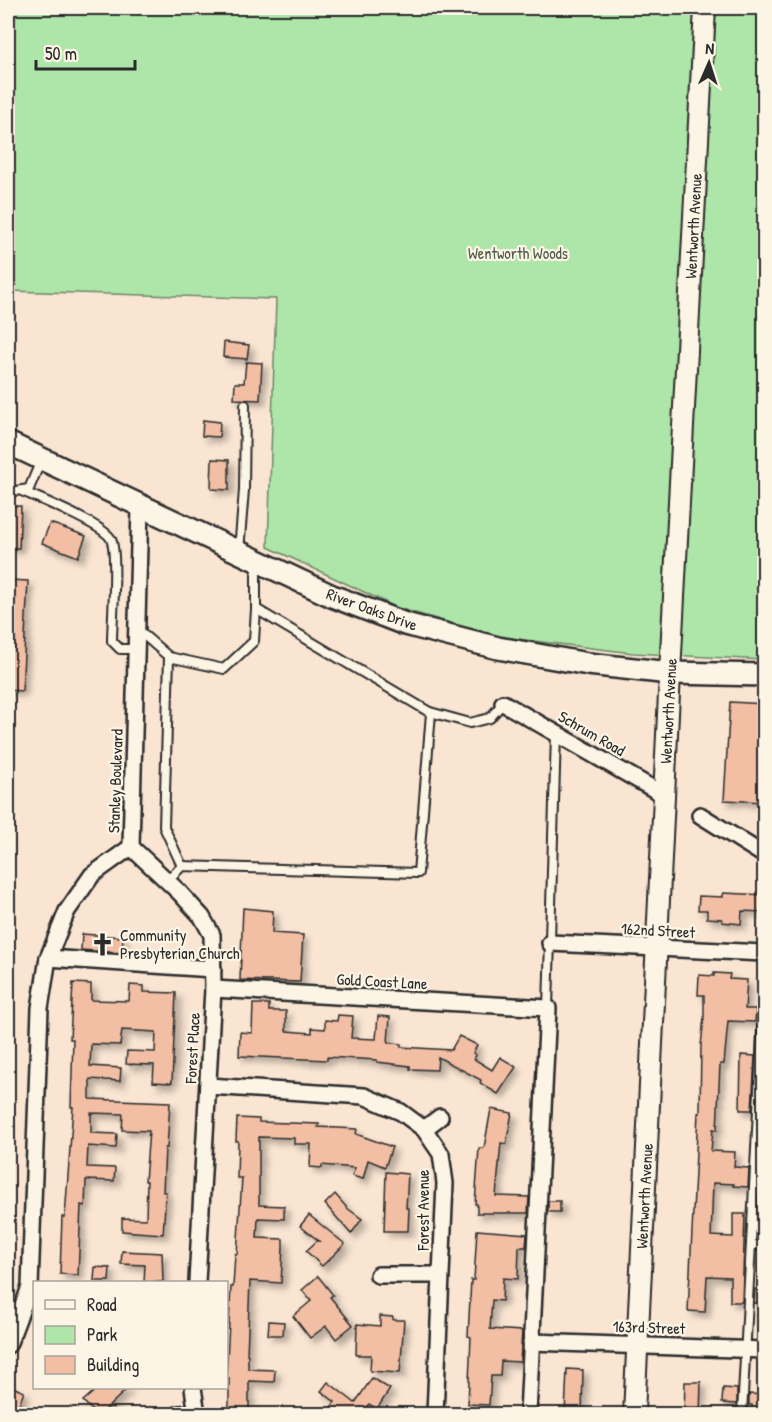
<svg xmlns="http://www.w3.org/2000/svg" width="772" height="1422" viewBox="0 0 772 1422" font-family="'Patrick Hand',sans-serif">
  <defs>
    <filter id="shadow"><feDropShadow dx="5" dy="5" stdDeviation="3" flood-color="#0004"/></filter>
  </defs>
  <rect width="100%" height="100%" fill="#f9e5d2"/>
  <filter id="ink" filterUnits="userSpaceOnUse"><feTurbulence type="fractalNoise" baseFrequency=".0167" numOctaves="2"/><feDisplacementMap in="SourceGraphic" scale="12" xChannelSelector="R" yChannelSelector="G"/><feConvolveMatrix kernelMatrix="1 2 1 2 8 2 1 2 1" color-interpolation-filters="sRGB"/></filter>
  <g filter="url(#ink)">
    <path fill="#aee5a8" stroke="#6c886a" stroke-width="1.5" d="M8,8H764V660L633,653L500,637L398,608L268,547L276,299L8,291Z"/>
    <g fill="#f3bfa4" stroke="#2b2b2b" stroke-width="1.5" filter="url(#shadow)">
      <path d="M224,342L249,345L247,359L223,357Z"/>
      <path d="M246,362L262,363L260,400L234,399L235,383H244Z"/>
      <path d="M203,420L220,422L219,437L202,436Z"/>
      <path d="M212,459L229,460V490L211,489Z"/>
      <path d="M8,506H21L19,548H8Z"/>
      <path d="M50,523L86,536L78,557L42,543Z"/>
      <path d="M8,580L28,581L22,691L8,690Z"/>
      <path d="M730,702L765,704V802L724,800Z"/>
      <path d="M723,893L765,895L764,912L742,911L741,924L722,922V919L707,918V910H698L699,896L723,897Z"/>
      <path d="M243,908L273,911L272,933L303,935L300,982L240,980Z"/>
      <path d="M82,934L123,937L122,953L81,950Z"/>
      <path d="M714,973L730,974L729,979L747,980L745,1009H756L755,1022L728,1021L724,1064H720L717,1130L713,1129L711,1151L735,1152L734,1167L749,1168L748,1187L733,1186L734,1184L713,1183L711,1236L733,1237V1214H745L742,1302H730V1277L707,1276L705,1312L688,1311L698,1113H700L701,1046L704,1017V995H698L699,975L714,976Z"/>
      <path d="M73,983L91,984V1000L129,1001L130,985L144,986V992L176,993L172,1082L170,1083L153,1082L154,1065L126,1064L127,1051L155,1052L156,1032L122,1030L120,1045L91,1044L90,1066L121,1068L120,1081L90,1079V1099L170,1102L167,1148H165L163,1192H166L163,1234L122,1231V1218L146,1219L147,1181H145L149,1131L122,1130L123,1114L91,1113V1133L117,1134L116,1148L88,1146L87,1167L115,1168L114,1181L86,1180L85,1206L81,1205L78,1275L60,1274L62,1217H65L73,1107H71L73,1039H70Z"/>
      <path d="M253,1004H269V1011H286V1031L312,1033V1028L325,1029V1020L337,1021L338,1015L353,1016L351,1038L376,1039L378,1016L390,1017L388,1042L401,1044V1047L451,1050L459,1036L477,1045L473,1053L476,1055L474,1059L492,1070L500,1057L516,1067L498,1094L480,1083L481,1080L438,1057L437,1070L410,1069V1066L377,1062V1060L327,1057V1060L239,1056L240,1032L252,1033Z"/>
      <path d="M741,1055L755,1056L752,1110H740Z"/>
      <path d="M491,1109L512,1113L506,1144L501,1143L496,1196L529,1197L528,1213H477V1204H475L479,1148H484Z"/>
      <path d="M237,1118L259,1119V1122L319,1124L318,1127L357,1129L356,1134L392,1147L385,1167L368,1160L363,1179L352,1176L355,1168L322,1165V1168L310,1167L311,1144H294V1138L259,1137V1205L284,1206V1219L258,1218L257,1238L283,1239V1247L281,1283L250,1281L247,1355H248V1369L275,1370L274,1382L249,1381V1413H229V1378H226L231,1287H233L235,1254H237L242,1178H237L238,1141H236Z"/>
      <path d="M386,1172L408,1174L406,1208H409L408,1231H384Z"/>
      <path d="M335,1194L347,1208L362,1219L351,1234L325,1204Z"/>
      <rect x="548" y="1201" width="12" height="11"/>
      <path d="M309,1215L345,1244L322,1266L306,1251L317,1241H319L300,1226Z"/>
      <path d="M477,1230L527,1234L526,1247H519L518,1279L503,1278L502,1301L492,1300L490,1329L522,1331L520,1362L501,1361L500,1376H491L489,1405L468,1404L471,1337L468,1336L471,1280H474Z"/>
      <path d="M122,1251L162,1253L163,1282H144L145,1265L121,1264Z"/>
      <path d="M95,1267L110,1268L109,1281H94Z"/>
      <path d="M318,1276L333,1295L330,1297L353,1325L336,1339L326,1326L310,1338L293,1316L311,1301L302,1290Z"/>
      <path d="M755,1289H765V1304L754,1303Z"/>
      <path d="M380,1316L393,1317V1320H404L400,1373L370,1371L371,1355H356L357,1324L380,1326Z"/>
      <path d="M269,1321L284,1322L283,1335H268Z"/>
      <path d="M567,1369L583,1370L582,1414H565Z"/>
      <path d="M372,1378L390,1389L377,1409L369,1404L365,1410L370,1414H326L335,1402L321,1391L328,1382L355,1403Z"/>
      <path d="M685,1382H701L700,1414H684Z"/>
      <path d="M8,1385L24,1392L16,1412L8,1409Z"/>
      <path d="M98,1388H128L105,1410L104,1414H96L83,1401Z"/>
      <path d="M723,1388L737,1389V1404L722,1403Z"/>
      <path d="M749,1394L765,1395V1410H752V1405H749Z"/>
    </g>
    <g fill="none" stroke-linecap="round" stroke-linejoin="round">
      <defs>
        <g id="service">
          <path d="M22,491C40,499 104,525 111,539C118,554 112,621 112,641L120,649H136"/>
          <path d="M8,492L29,489L41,460"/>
          <path d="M239,551L244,490L245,405"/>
          <path d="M138,630L169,657L164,827L182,866"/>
          <path d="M169,657L224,669L254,641L256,609"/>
          <path d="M430,712L470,723L490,718L503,703"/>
          <path d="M167,881L182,866L418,873L431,713L256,609V562"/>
          <path d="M548,1008L556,734"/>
          <path d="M751,1245H764"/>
          <path d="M742,1414L764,997"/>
        </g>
        <g id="minor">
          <path d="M503,703L664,795"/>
          <path d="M700,815L764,855"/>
          <path d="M131,847L179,892L202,917L212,935L213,989L197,1282"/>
          <path d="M550,943L764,953"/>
          <path d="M48,958L213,969"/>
          <path d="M213,989L548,1008L528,1414"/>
          <path d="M208,1086L364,1096L401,1112L424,1129L441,1154L445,1183L435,1414"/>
          <path d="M424,1129L440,1117"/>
          <path d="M378,1275H440"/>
          <path d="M531,1342L764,1350"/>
          <path d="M8,1345L30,1287L40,1008L48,958L67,911L92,875L131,847L140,507"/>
          <path d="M193,1388L197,1414"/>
          <path d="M179,1414L197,1413"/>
        </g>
        <path id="tertiary" d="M634,1414L670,673L705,8"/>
        <path id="secondary" d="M8,443L332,596L405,624L498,648L588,664L670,673L764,675"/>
      </defs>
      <use href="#service" stroke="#2b2b2b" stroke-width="12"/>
      <use href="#minor" stroke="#2b2b2b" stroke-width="20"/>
      <use href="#tertiary" stroke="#2b2b2b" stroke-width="24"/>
      <use href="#secondary" stroke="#2b2b2b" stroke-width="26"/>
      <use href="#service" stroke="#fcf5e5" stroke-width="8"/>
      <use href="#minor" stroke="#fcf5e5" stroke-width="15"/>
      <use href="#tertiary" stroke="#fcf5e5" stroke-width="20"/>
      <use href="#secondary" stroke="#fcf5e5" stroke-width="21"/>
    </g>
  </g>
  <defs>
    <symbol id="church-bare" viewBox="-9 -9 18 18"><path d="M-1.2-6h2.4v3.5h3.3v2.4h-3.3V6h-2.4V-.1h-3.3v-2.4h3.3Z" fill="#2b2b2b" stroke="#fcf5e5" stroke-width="2.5" paint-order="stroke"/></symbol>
  </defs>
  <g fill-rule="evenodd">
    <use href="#church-bare" x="86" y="928" width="33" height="33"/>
  </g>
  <g text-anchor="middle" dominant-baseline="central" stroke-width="4.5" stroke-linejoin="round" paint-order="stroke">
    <g font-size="16" fill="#2b2b2b" stroke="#fcf5e5">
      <text transform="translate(693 226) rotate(-87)">Wentworth Avenue</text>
      <text transform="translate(372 609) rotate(20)">River Oaks Drive</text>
      <text transform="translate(668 711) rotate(-87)">Wentworth Avenue</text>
      <text transform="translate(592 733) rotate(30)">Schrum Road</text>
      <text transform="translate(115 781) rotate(-88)">Stanley Boulevard</text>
      <text transform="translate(658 930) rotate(3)">162nd Street</text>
      <text transform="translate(382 981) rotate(3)">Gold Coast Lane</text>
      <text transform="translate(192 1048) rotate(-87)">Forest Place</text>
      <text transform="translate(644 1196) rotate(-87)">Wentworth Avenue</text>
      <text transform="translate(423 1210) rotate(-90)">Forest Avenue</text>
      <text transform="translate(649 1327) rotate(2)">163rd Street</text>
    </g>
    <g font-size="16" fill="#4c5a4a" stroke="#fcf5e5">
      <text x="518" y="253">Wentworth Woods</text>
    </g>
    <g font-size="16" fill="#2b2b2b" stroke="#fcf5e5" text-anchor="start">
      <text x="120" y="935">Community<tspan x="120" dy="18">Presbyterian Church</tspan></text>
    </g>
  </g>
  <rect width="772" height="1422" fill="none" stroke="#fcf5e5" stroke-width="30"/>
  <rect x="15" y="15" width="742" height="1392" fill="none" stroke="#2b2b2b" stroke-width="2" filter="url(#ink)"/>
  <rect x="33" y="1281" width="195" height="108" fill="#fcf5e5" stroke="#a8a49b" stroke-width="1.5"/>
  <rect x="45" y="1300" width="30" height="9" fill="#fcf5e5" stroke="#a8a49b" stroke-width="1.5"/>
  <text x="87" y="1311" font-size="18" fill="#2b2b2b">Road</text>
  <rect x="45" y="1326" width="30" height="18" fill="#aee5a8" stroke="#a8a49b" stroke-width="1.5"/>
  <text x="87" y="1341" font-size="18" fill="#2b2b2b">Park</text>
  <rect x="45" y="1356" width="30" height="18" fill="#f3bfa4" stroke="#a8a49b" stroke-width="1.5"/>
  <text x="87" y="1371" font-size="18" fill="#2b2b2b">Building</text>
  <g transform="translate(709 63) rotate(3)" stroke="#fcf5e5" stroke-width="4.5" paint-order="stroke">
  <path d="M0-4.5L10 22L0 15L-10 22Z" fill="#2b2b2b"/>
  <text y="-9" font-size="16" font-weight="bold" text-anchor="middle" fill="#2b2b2b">N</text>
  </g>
  <path d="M36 60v9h99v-9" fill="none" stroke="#2b2b2b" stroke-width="3"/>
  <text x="45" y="60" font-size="18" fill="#2b2b2b" stroke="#fcf5e5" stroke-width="4.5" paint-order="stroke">50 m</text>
</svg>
